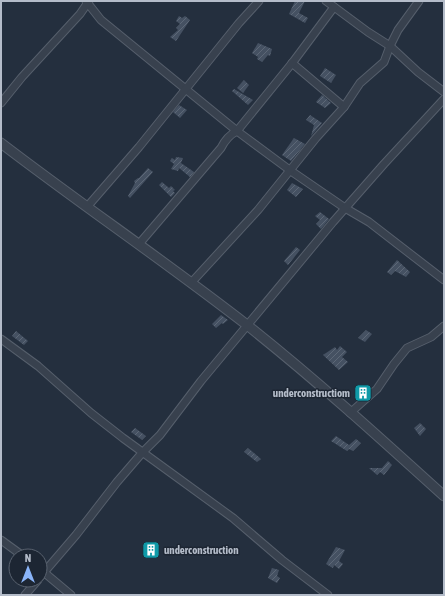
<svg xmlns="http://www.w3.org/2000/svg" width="445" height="596" viewBox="0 0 445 596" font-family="'Asap Condensed',sans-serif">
  <defs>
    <pattern id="building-hatch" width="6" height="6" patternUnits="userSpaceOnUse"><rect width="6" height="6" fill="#455162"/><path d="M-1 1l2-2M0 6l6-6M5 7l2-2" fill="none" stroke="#5d6877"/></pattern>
  </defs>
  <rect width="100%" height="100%" fill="#242f3e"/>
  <g fill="url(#building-hatch)">
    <path d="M295,1H305L299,13L308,18L305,23L289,14Z"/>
    <path d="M179,16L182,18L185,16L190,20L176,41L170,37L178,30L176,28L180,24L176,21Z"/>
    <path d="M258,43L272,49L270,56L268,55L262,62L257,59L258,57L252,53Z"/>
    <path d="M325,68L336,75L331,83L320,76Z"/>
    <path d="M244,80L249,85L243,93L237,88Z"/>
    <path d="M234,89L253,100L248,105L232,91Z"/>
    <path d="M322,95L331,103L325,108L316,102Z"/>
    <path d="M179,105L187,110L180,118L173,112Z"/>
    <path d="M310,115L322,123L311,136L314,125L306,120Z"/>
    <path d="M294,138L305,144L291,161L282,155Z"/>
    <path d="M176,157L183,158L181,163L194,172L190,177L179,168L178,171L171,169L174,164L170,161L172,158L175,160Z"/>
    <path d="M148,168L153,172L130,198L128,196L135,183L134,181L138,178H139Z"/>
    <path d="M162,182L169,188L171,186L175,190L173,191L175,193L171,197L159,185Z"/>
    <path d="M292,183L303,189L296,197L287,190Z"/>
    <path d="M320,212L329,219L321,229L316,224L320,220L315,216Z"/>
    <path d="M296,247L300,250L288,265L284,261Z"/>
    <path d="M397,260L410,272L406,277L395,271L391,275L387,272Z"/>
    <path d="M221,315L228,320L223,324L222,323L216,328L212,324Z"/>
    <path d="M366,330L372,334L365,342L358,338Z"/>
    <path d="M16,331L28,341L24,345L12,336Z"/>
    <path d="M340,346L347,352L342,357L348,362L339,370L323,355L335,347L337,350Z"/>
    <path d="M420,423L426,429L420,436L414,428Z"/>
    <path d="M135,428L146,436L142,440L131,432Z"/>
    <path d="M336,436L349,445L356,439L361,443L353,451L349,449L347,451L331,441Z"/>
    <path d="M248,448L261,459L257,462L244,452Z"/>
    <path d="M388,461L392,465L384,475L380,472L377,475L369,468H382Z"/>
    <path d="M336,547L345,550L339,561L343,564L339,569L334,565L333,568L331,567L326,564Z"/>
    <path d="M272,568L279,570L277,576L280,578L277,583L268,578Z"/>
  </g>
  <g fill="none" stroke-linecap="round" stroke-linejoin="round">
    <defs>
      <g id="minor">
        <path d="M86,1L101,20L237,131L291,171L345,208L369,222L444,280"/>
        <path d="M326,1L368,32L390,46L418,72L444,92"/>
        <path d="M292,63L344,107"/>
        <path d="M1,103L22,77L80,14L89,1"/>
        <path d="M87,207L139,147L239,23L259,1"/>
        <path d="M139,244L221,148C225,140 229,135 237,131L293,62L334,7"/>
        <path d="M191,283L258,210L316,138L344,107L360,83L384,62L390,46L398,30L419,1"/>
        <path d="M1,339L38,366L91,413L123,438L233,518L282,560L328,595"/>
        <path d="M350,413L377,389L394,364L407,348L431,337L444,326"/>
        <path d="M1,540L23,556"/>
        <path d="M40,569L71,595"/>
        <path d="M40,577L76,535L117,482L142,453L160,435L201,381L333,222L384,164L444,99"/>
        <path d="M25,595L38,580"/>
      </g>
      <path id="tertiary" d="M1,143C82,205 166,262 247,325C315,379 379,437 444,496"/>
    </defs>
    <use href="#minor" stroke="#565f6c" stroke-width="9"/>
    <use href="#tertiary" stroke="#565f6c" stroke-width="11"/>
    <use href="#minor" stroke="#38414e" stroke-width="7"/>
    <use href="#tertiary" stroke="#38414e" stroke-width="9"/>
  </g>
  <defs>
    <symbol id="building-square" viewBox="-11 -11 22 22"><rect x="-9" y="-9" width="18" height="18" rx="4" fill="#0f9aa8" stroke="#1d2633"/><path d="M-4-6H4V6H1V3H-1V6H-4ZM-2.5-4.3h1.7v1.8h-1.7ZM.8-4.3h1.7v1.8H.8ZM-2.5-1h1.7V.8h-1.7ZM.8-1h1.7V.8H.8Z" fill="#fff"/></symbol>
  </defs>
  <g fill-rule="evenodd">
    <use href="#building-square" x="353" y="383" width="20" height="20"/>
    <use href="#building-square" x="141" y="540" width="20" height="20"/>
  </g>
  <g text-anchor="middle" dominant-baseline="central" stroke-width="3" stroke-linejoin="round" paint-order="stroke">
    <g font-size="11" font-weight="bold" fill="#b4bcc9" stroke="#1d2633" text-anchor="end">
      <text x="350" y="393">underconstructiom</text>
      <text x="164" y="550" text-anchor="start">underconstruction</text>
    </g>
  </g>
  <rect width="445" height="596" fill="none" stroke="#b4bcc9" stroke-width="4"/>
  <g transform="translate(28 568)"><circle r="19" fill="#1d2633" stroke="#59626f"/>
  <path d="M0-3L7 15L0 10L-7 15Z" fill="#8ab4f8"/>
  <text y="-6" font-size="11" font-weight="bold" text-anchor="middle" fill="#b4bcc9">N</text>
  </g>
</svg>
